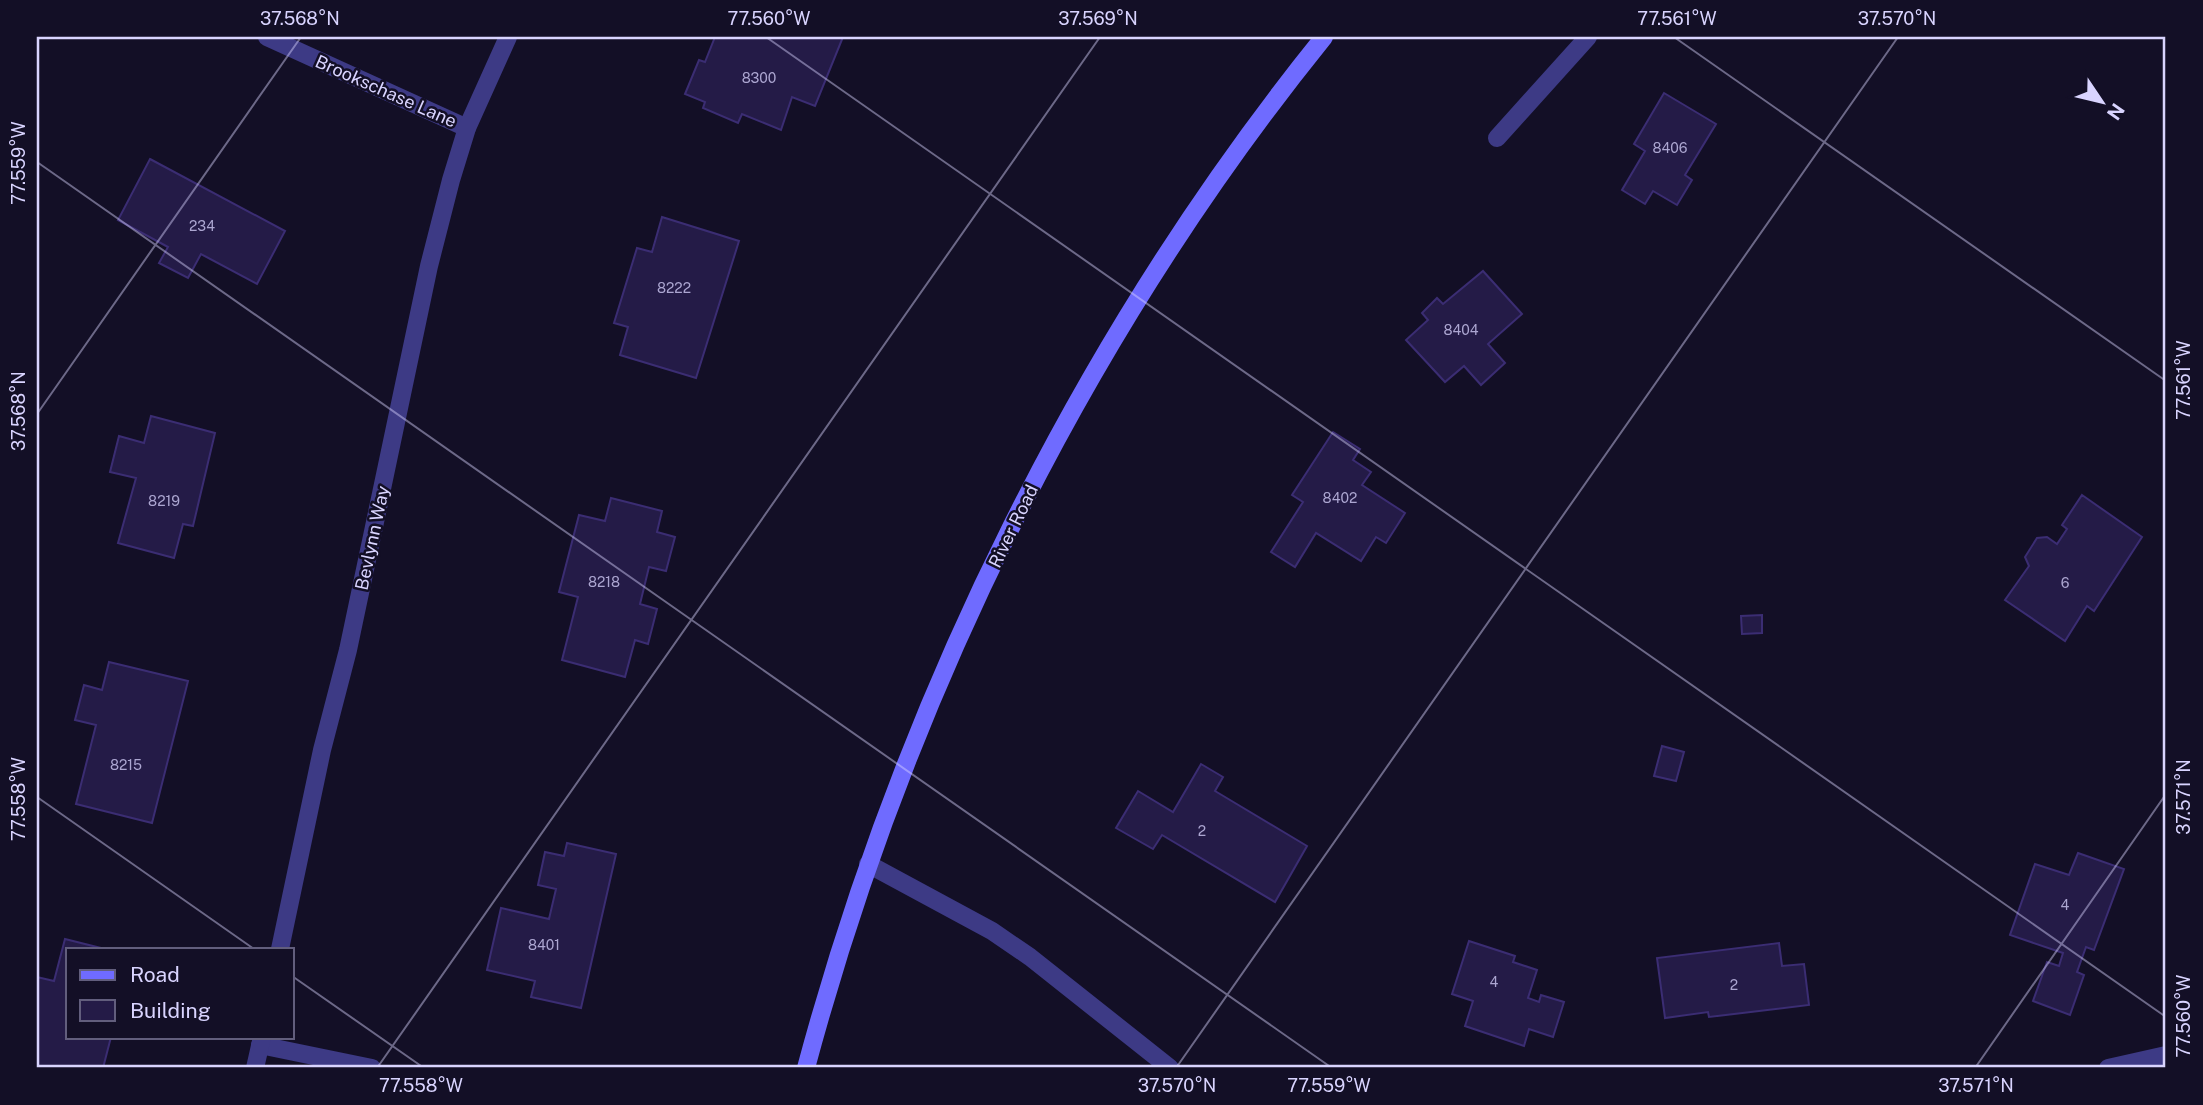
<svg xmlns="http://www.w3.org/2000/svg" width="2203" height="1105" viewBox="0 0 2203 1105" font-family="'Public Sans',sans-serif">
  <rect width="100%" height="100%" fill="#130f26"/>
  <g fill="#241b47" stroke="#3b2d73" stroke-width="2">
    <path d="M715,37H843L815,106L792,97L781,130L742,114L738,123L703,108L705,102L685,94L699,60L705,62Z"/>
    <path d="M1664,93L1716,124L1685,175L1692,180L1677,205L1653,191L1645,204L1622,190L1645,151L1634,144Z"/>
    <path d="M150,159L285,231L257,284L201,254L188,278L159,263L168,247L118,220Z"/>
    <path d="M662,217L739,241L696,378L620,355L628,327L614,323L637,248L652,252Z"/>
    <path d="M1483,271L1522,314L1488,344L1505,363L1481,385L1464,366L1445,382L1406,340L1428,320L1422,313L1437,298L1443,304Z"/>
    <path d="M151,416L215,433L193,526L183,524L174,558L118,543L136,478L110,472L119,436L144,443Z"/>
    <path d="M1333,432L1360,449L1353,460L1371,472L1362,485L1405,513L1386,543L1376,537L1361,561L1316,533L1295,567L1271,552L1303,502L1292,495Z"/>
    <path d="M2082,495L2142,537L2094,611L2087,606L2065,641L2005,600L2029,566L2025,557L2037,538L2047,537L2057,544L2067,529L2062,525Z"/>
    <path d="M611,498L662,511L657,532L675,537L666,571L649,567L640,604L657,609L648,644L635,640L625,677L562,660L578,597L559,592L579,515L605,521Z"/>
    <path d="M1762,615V633L1742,634L1741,616Z"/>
    <path d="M109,662L188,681L152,823L76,804L96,725L75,720L84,685L102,690Z"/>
    <path d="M1662,746L1684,752L1676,781L1654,776Z"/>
    <path d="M1201,764L1223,777L1215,791L1307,846L1275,902L1162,835L1153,849L1116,828L1138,791L1173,812Z"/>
    <path d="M567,843L616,854L581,1008L531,997L535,981L487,970L501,908L549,919L556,889L538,885L545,852L564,856Z"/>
    <path d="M2078,853L2124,869L2094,950L2086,947L2077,972L2084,975L2070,1015L2033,1001L2047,962L2059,966L2063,953L2010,935L2035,864L2069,875Z"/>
    <path d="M65,939L105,949H68V1037H111L103,1068H37V977L54,981Z"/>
    <path d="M1469,941L1515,956L1513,962L1537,970L1528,998L1539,1002L1541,995L1564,1002L1553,1037L1529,1029L1524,1046L1465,1026L1473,1001L1452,994Z"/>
    <path d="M1779,943L1782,966L1804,964L1809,1005L1709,1017L1708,1012L1665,1018L1657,958Z"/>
  </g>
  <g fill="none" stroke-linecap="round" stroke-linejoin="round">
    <g stroke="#3d3a85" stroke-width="18">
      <path d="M267,37L467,128"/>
      <path d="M1497,138L1588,37"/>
      <path d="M868,864L992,931L1030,957L1170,1068"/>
      <path d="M280,949L322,750L348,650L429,266L451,180L467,128L508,37"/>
      <path d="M260,1045L372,1068"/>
      <path d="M255,1068L262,1037"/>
      <path d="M2108,1068L2166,1055"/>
    </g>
    <path stroke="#6f6bff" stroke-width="18" d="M806,1068C905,699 1083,335 1324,37"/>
  </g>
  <path fill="none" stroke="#d9d4ff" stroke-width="2" stroke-opacity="0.45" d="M766,37L2166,1017M1674,37L2166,381M37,162L1332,1068M37,414L301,37M37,797L254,949M292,976L424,1068M377,1068L1100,37M1176,1068L1898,37M1975,1068L2166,794"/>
  <g text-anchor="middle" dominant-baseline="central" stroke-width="5" stroke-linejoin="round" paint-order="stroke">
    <g font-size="14" fill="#aca6d1">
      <text x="759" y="78">8300</text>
      <text x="1670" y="148">8406</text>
      <text x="202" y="226">234</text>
      <text x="674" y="288">8222</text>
      <text x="1461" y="330">8404</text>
      <text x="1340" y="498">8402</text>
      <text x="164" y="501">8219</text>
      <text x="604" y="582">8218</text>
      <text x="2065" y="583">6</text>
      <text x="126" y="765">8215</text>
      <text x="1202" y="831">2</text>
      <text x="2065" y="905">4</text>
      <text x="544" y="945">8401</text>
      <text x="1494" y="982">4</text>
      <text x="1734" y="985">2</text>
    </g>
    <g font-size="18" fill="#d9d4ff" stroke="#130f26">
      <text transform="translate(386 91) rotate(24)">Brookschase Lane</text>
      <text transform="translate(1013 526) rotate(-64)">River Road</text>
      <text transform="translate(372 538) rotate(-78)">Bevlynn Way</text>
    </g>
  </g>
  <rect width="2203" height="1105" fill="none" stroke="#130f26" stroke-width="77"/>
  <rect x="66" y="948" width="228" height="91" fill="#130f26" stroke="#625e7d" stroke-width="2"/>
  <rect x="80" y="970" width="35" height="10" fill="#6f6bff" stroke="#625e7d" stroke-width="2"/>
  <text x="130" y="982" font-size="21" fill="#d9d4ff">Road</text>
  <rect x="80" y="1000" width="35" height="21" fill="#241b47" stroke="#625e7d" stroke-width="2"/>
  <text x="130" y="1018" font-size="21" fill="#d9d4ff">Building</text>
  <g transform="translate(2102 102) rotate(125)" stroke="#130f26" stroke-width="5" paint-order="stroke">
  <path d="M0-5L12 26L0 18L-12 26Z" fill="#d9d4ff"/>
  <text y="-10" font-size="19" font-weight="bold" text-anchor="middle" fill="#d9d4ff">N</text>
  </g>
  <rect x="38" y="38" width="2126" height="1028" fill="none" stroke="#d9d4ff" stroke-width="2.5"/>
  <g font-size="18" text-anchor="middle" fill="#d9d4ff">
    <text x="300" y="25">37.568°N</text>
    <text x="769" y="25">77.560°W</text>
    <text x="1098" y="25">37.569°N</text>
    <text x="1677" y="25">77.561°W</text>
    <text x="1897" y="25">37.570°N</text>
    <text transform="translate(19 163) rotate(-90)" y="6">77.559°W</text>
    <text transform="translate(2184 380) rotate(-90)" y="6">77.561°W</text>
    <text transform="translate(19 411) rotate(-90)" y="6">37.568°N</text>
    <text transform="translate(2184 797) rotate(-90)" y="6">37.571°N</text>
    <text transform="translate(19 799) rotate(-90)" y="6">77.558°W</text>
    <text transform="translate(2184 1016) rotate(-90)" y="6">77.560°W</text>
    <text x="421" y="1092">77.558°W</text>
    <text x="1177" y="1092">37.570°N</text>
    <text x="1329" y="1092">77.559°W</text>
    <text x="1976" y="1092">37.571°N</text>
  </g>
</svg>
